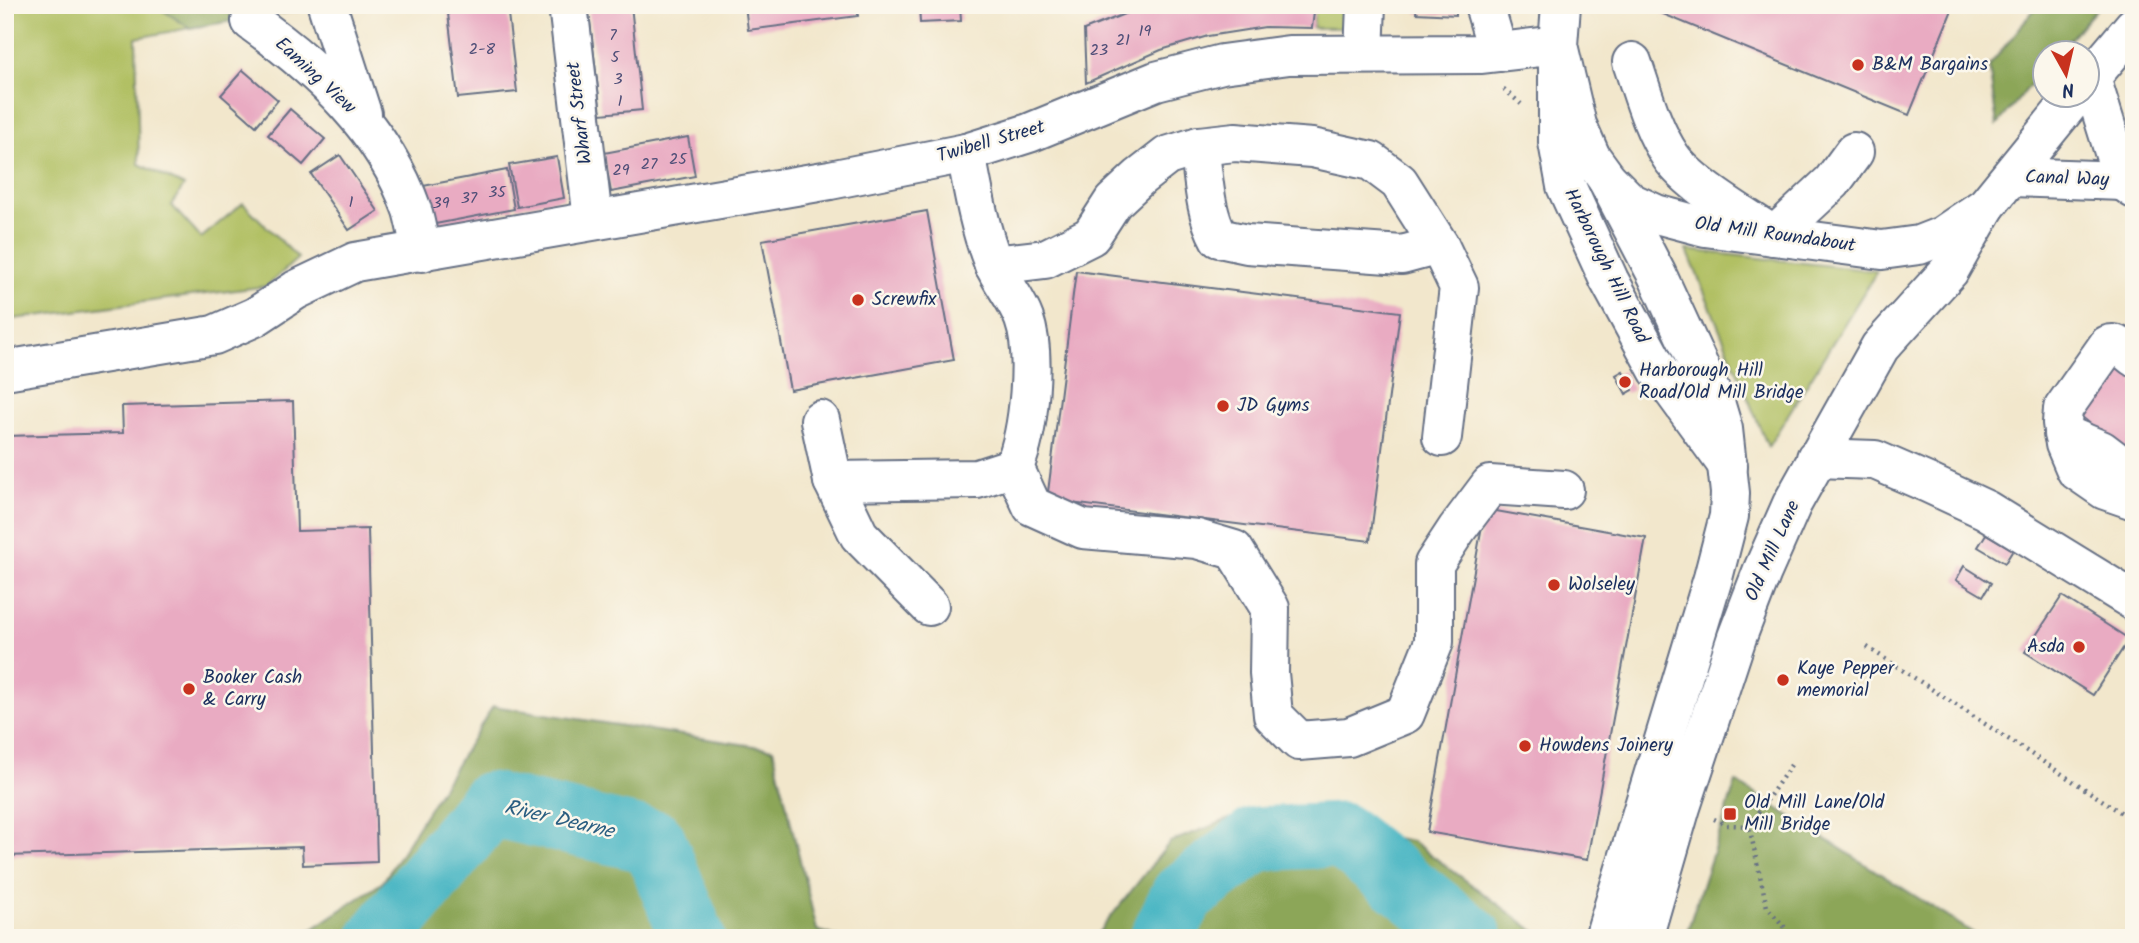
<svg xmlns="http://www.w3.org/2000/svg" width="2139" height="943" viewBox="0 0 2139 943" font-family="Kalam,sans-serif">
  <rect width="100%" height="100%" fill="#fbf7ec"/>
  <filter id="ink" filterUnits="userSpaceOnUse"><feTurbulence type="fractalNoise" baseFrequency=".0143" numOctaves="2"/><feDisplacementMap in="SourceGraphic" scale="14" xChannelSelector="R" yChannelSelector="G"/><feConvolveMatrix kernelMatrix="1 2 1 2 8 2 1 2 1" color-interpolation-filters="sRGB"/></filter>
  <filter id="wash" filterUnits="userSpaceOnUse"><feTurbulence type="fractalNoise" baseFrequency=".00686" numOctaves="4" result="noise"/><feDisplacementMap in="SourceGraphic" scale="28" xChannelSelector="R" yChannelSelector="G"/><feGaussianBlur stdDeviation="1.57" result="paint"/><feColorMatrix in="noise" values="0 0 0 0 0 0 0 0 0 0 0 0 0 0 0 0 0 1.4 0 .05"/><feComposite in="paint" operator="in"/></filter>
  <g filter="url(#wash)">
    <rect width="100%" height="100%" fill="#f2e7cc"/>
    <g fill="#b1c063" stroke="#667860" stroke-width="2">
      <path d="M5,5H155L190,28L136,38L139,164L184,186L171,205L201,238L243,203L298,258L267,286L5,320Z"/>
      <path d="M1315,5H1354V28H1313Z"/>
      <path d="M1687,250L1877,271L1768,447Z"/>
    </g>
    <g fill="#8ca659" stroke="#546a5c" stroke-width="2">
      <path d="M155,5H331L190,28Z"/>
      <path d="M2038,5H2100L2059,52H2044V69L1997,125L1989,66Z"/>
      <path d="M493,706L773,749L817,930L840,938H299L383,882Z"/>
      <path d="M1736,782L1981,938H1685Z"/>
      <path d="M1247,812L1412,841L1544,938H1094L1170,842Z"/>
    </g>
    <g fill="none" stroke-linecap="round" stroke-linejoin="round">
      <g stroke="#47b5c3" stroke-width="65">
        <path d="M380,938L490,804L654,842L693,938"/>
        <path d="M1162,938L1183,895L1256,839L1341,835L1471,938"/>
      </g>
    </g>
    <g id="blocks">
      <g fill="#e9abc2">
        <path d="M447,5H507L517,92L458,98Z"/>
        <path d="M588,5H631L642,110L601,114Z"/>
        <path d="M745,5H857L858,16L748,30Z"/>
        <path d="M919,5H960L961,21L920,23Z"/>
        <path d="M1147,5H1315L1312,28L1265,27L1208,36L1161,50L1086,83L1084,30Z"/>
        <path d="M1417,5H1456V15L1416,13Z"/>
        <path d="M1667,5H1954L1909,115L1663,14Z"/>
        <path d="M243,70L278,100L256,126L221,95Z"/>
        <path d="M290,109L325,139L303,165L268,135Z"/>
        <path d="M688,137L695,176L611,192L604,153Z"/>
        <path d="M340,155L378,211L349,230L311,174Z"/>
        <path d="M557,157L564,198L517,207L509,165Z"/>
        <path d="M507,170L514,209L430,225L423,186Z"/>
        <path d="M927,211L954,360L790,390L762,240Z"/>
        <path d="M1076,271L1400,312L1370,541L1047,500Z"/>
        <path d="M2117,349L2134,363V460L2070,407Z"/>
        <path d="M1623,371L1633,390L1626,394L1616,375Z"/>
        <path d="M293,401L297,531L368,529L377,862L303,865L302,847L5,856V436L123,433L122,406Z"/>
        <path d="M1485,509L1646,538L1587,860L1427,832Z"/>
        <path d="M1986,534L2013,550L2005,563L1978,547Z"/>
        <path d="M1964,566L1991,583L1983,596L1956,580Z"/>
        <path d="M2062,596L2129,639L2093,695L2025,652Z"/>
      </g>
    </g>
  </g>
  <g filter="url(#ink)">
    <use href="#blocks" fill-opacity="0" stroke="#666f84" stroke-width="2"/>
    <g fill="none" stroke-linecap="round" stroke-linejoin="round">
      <defs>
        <g id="minor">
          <path d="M327,5L362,114"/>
          <path d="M568,5L593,220"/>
          <path d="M1484,5L1498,52"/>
          <path d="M251,21C319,70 384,129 412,210C416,224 418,238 422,252"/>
          <path d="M1364,54L1366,5"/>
          <path d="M1632,62C1643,94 1652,129 1671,157C1690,185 1745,216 1774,236L1832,182L1854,152"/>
          <path d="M2091,78L2123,181L2134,189"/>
          <path d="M1199,146C1204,177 1204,211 1219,238L1247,244L1402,255L1439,245"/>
          <path d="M966,153C973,190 979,227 993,262C1001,282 1017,299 1024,319C1037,355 1029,432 1014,467L1032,506L1083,529L1197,539L1234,550L1270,608L1269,673L1273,715L1299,741L1349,737L1405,714L1434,642V564L1457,529L1490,485L1564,490"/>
          <path d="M2011,177L2123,181"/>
          <path d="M994,265L1045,259L1091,236L1113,202L1140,177L1167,156L1199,146L1235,142L1312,148L1371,161L1399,182L1439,245L1459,287L1442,437"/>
          <path d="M2134,357C2126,351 2118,341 2108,345L2063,409L2062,423L2065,444L2076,470L2105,490L2134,500"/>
          <path d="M5,370L214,335L255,317L296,290L355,262L830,180L966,153L1029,133L1156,81L1222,64L1289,55L1482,54L1558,45V142L1566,186L1609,280L1658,370L1728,466"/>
          <path d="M820,420L833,481L977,479L1014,467"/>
          <path d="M2063,434L2101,450L2134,475"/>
          <path d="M1816,458L1875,460L1928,483L1986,510L2134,601"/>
          <path d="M833,481L859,535L929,606"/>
        </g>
        <g id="major">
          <path d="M1604,938L1713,578L1729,516L1730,493L1723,429L1714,399L1657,275L1607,179"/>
          <path d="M1643,938L1681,807L1737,637L1762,572L1792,504L1880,347L1949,271L1986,206"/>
        </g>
        <g id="highway">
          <path d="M1561,5L1558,45L1577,125L1591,157L1607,179L1630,202L1656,214L1705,227L1882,250L1919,245L1942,236L1986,206L2077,94"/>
          <path d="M2086,83L2134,26"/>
        </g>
      </defs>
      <use href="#minor" stroke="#666f84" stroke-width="42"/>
      <use href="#major" stroke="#666f84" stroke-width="42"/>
      <use href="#highway" stroke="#666f84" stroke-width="42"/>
      <g stroke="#666f84" stroke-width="4.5" stroke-dasharray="2 5" stroke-linecap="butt">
        <path d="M1504,89L1521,104"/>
        <path d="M1867,647L2134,821"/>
        <path d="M1791,765L1749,826L1767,907L1794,938"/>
        <path d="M1714,819L1728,825L1749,826"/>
      </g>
      <use href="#minor" stroke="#fff" stroke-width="38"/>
      <use href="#major" stroke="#fff" stroke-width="38"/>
      <use href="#highway" stroke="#fff" stroke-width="38"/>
    </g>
  </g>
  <g fill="#c8321e" stroke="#fbf7ec" stroke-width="2.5">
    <circle cx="1858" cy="65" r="7"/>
    <circle cx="858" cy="300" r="7"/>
    <circle cx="1625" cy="382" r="7"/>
    <circle cx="1223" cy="406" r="7"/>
    <circle cx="1554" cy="585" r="7"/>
    <circle cx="2079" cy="647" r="7"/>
    <circle cx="1783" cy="680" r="7"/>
    <circle cx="189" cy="689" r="7"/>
    <circle cx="1525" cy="746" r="7"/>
    <rect x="1723" y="807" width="14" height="14" rx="3.5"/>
  </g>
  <g text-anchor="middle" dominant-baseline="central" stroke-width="5" stroke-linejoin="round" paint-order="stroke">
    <g font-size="16" fill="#4e4e77">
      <text x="1145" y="31">19</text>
      <text x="613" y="35">7</text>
      <text x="1123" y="40">21</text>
      <text x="482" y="49">2-8</text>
      <text x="1099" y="50">23</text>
      <text x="615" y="57">5</text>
      <text x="618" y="79">3</text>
      <text x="620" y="101">1</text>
      <text x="678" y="159">25</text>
      <text x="649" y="164">27</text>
      <text x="621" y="170">29</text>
      <text x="497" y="192">35</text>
      <text x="469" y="198">37</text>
      <text x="351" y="202">1</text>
      <text x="441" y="203">39</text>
    </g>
    <g font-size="19" fill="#1b2f5e" stroke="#fbf7ec" text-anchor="start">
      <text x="1872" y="65">B&amp;M Bargains</text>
      <text x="872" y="300">Screwfix</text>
      <text x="1639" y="371">Harborough Hill<tspan x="1639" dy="22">Road/Old Mill Bridge</tspan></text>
      <text x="1237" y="406">JD Gyms</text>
      <text x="1568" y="585">Wolseley</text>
      <text x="2065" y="647" text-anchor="end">Asda</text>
      <text x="1797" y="669">Kaye Pepper<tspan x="1797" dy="22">memorial</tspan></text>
      <text x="203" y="678">Booker Cash<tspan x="203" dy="22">&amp; Carry</tspan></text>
      <text x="1539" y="746">Howdens Joinery</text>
      <text x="1744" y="803">Old Mill Lane/Old<tspan x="1744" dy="22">Mill Bridge</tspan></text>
    </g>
    <g font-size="19" fill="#1b2f5e" stroke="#fbf7ec">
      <text transform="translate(315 76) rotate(43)">Eaming View</text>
      <text transform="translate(580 113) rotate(-97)">Wharf Street</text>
      <text transform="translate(991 142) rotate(-16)">Twibell Street</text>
      <text transform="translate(2067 179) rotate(2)">Canal Way</text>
      <text transform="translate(1775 235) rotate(8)">Old Mill Roundabout</text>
      <text transform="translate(1606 266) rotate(64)">Harborough Hill Road</text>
      <text transform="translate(1773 551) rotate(-66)">Old Mill Lane</text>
    </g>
    <g font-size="21" font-style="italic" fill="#2a5e81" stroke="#fbf7ec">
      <text transform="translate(559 820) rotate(13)">River Dearne</text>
    </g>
  </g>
  <rect width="2139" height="943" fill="none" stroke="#fbf7ec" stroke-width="28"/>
  <g transform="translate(2066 74) rotate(172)"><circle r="33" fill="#fbf7ec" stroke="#a1a7b3" stroke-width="2"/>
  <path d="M0-5L12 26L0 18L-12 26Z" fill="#c8321e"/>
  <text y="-10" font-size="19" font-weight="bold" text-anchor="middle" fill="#1b2f5e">N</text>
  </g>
</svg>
